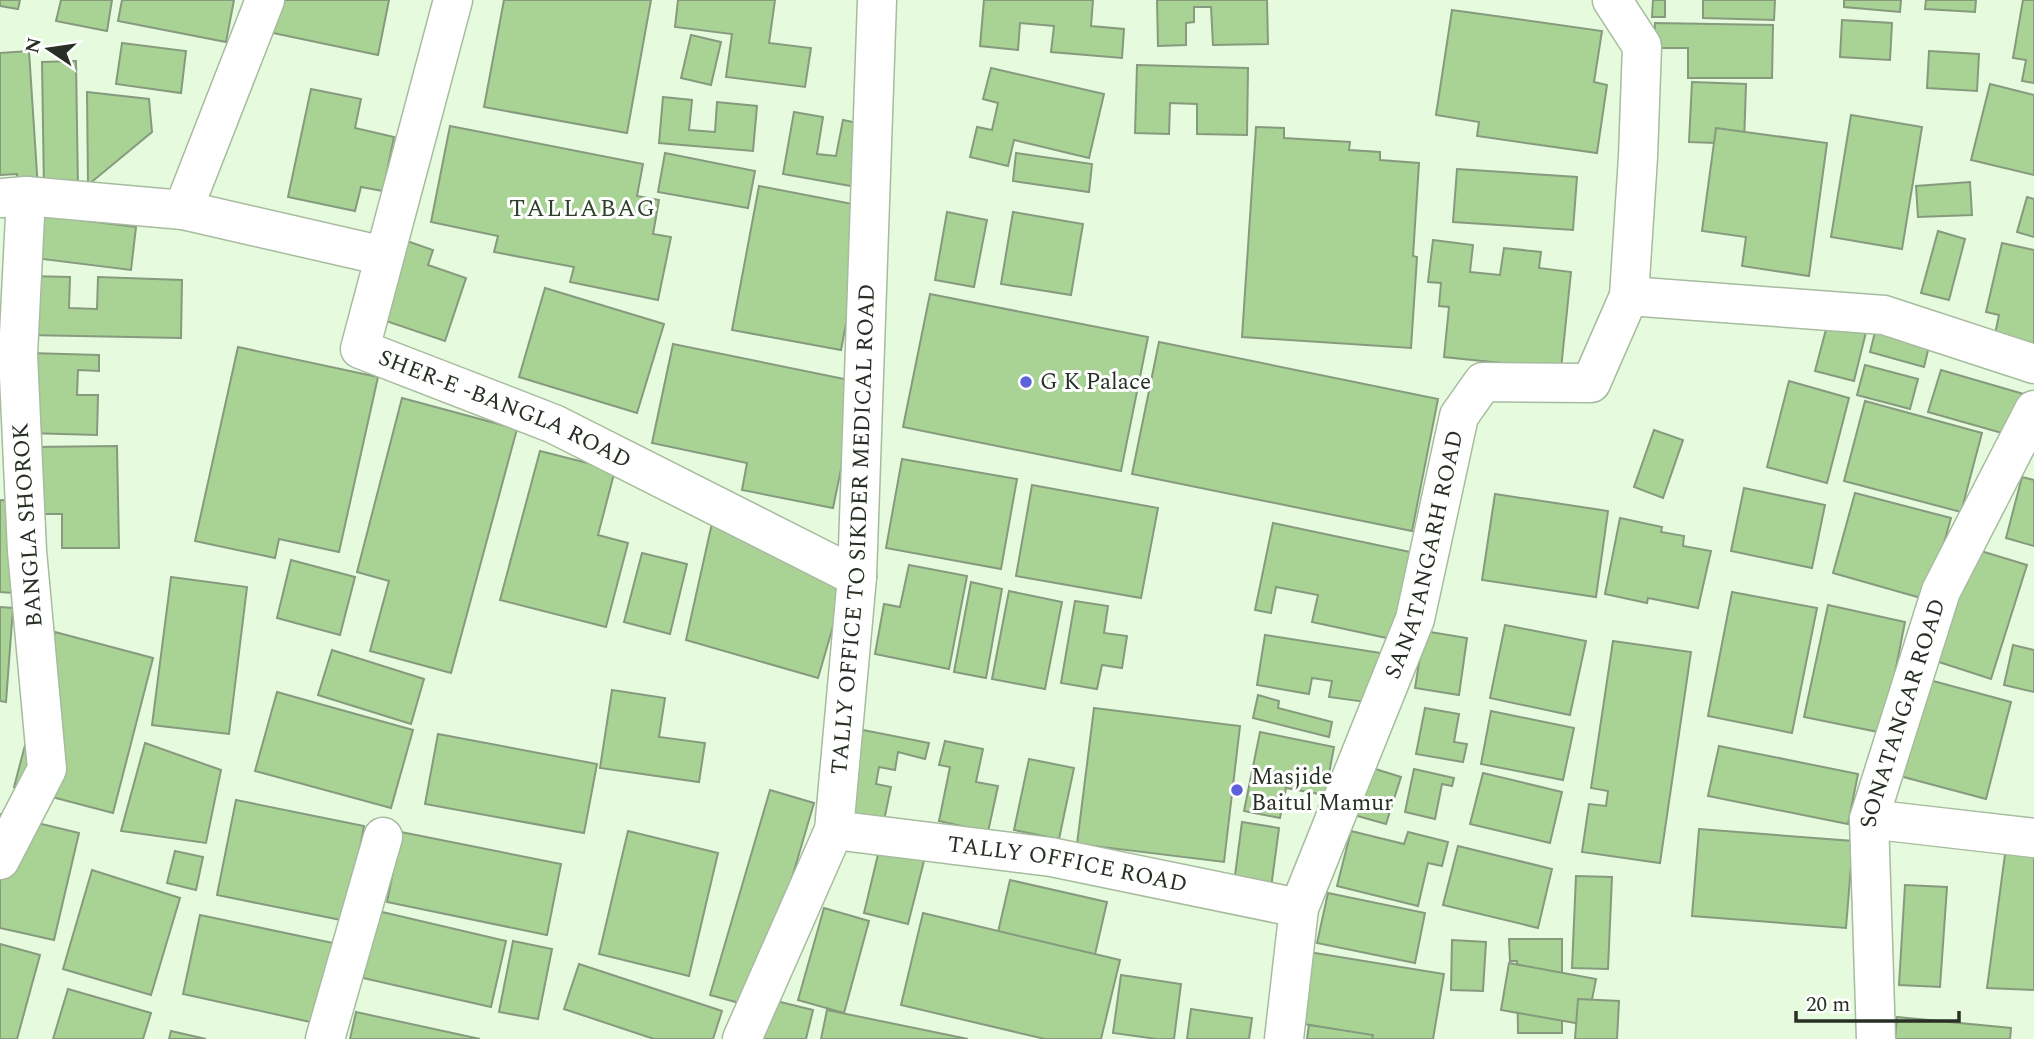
<svg xmlns="http://www.w3.org/2000/svg" width="2034" height="1039" viewBox="0 0 2034 1039" font-family="Spectral,serif">
  <rect width="100%" height="100%" fill="#e6fbdd"/>
  <g fill="#a8d395" stroke="#869a7e" stroke-width="2">
    <path d="M0,0H20L18,9L0,6Z"/>
    <path d="M61,0H112L107,31L56,21Z"/>
    <path d="M122,0H234L226,42L118,21Z"/>
    <path d="M279,0H389L378,55L273,33Z"/>
    <path d="M504,0H651L627,133L484,107Z"/>
    <path d="M678,0H775L769,43L811,48L805,87L726,77L732,34L675,27Z"/>
    <path d="M984,0H1093L1091,26L1124,29L1122,58L1051,52L1054,26L1020,23L1018,50L980,46Z"/>
    <path d="M1157,0H1267L1268,44L1213,45L1211,7H1194V22L1186,23V45L1158,46Z"/>
    <path d="M1653,0H1665V17H1652Z"/>
    <path d="M1703,0H1775L1774,20L1703,18Z"/>
    <path d="M1844,0H1901L1900,12L1844,7Z"/>
    <path d="M1926,0H1976L1975,12L1925,9Z"/>
    <path d="M2023,0H2034V83L2022,81L2026,60L2013,58Z"/>
    <path d="M1452,10L1602,31L1594,82L1607,85L1597,153L1477,136L1479,122L1436,115Z"/>
    <path d="M1842,20L1892,23L1890,60L1840,57Z"/>
    <path d="M1655,23L1773,25L1772,78H1688V48H1654Z"/>
    <path d="M691,35L721,42L711,85L681,78Z"/>
    <path d="M122,43L186,51L181,93L116,84Z"/>
    <path d="M29,51L38,189L17,191V174L0,175V53Z"/>
    <path d="M1929,51L1979,54L1977,91L1927,88Z"/>
    <path d="M76,61L78,190L44,191L42,62Z"/>
    <path d="M1137,65L1248,68L1247,135L1197,134V104L1170,103L1169,134L1135,133Z"/>
    <path d="M991,68L1104,94L1089,158L1014,140L1008,166L970,157L977,127L992,130L998,103L983,99Z"/>
    <path d="M1692,82L1746,84L1744,144L1689,142Z"/>
    <path d="M1990,84L2034,95V175L1971,160Z"/>
    <path d="M311,89L361,99L355,128L394,137L383,191L361,187L355,211L288,197Z"/>
    <path d="M87,92L149,99L152,132L88,185Z"/>
    <path d="M663,97L692,100L689,130L715,132L717,102L757,106L753,151L659,143Z"/>
    <path d="M794,112L823,117L817,154L836,156L843,120L872,126L862,188L783,174Z"/>
    <path d="M1851,115L1922,127L1902,249L1831,237Z"/>
    <path d="M450,126L643,164L637,196L659,200L653,234L671,237L658,300L570,282L574,267L494,252L498,236L431,222Z"/>
    <path d="M1256,127L1284,128V138L1350,142L1349,150L1380,152V160L1419,163L1413,256L1417,257L1411,348L1242,337Z"/>
    <path d="M1716,128L1827,143L1809,276L1742,266L1746,237L1702,231Z"/>
    <path d="M665,153L755,171L748,208L658,192Z"/>
    <path d="M1016,153L1092,164L1089,192L1013,181Z"/>
    <path d="M1457,169L1577,177L1573,230L1453,222Z"/>
    <path d="M1970,182L1972,215L1918,217L1916,186Z"/>
    <path d="M759,186L868,207L841,350L732,330Z"/>
    <path d="M2027,197L2034,199V237L2017,232Z"/>
    <path d="M947,212L987,220L974,287L935,280Z"/>
    <path d="M1013,212L1083,224L1071,295L1001,284Z"/>
    <path d="M31,214L136,227L131,270L26,257Z"/>
    <path d="M1938,231L1965,239L1949,300L1921,293Z"/>
    <path d="M404,240L433,250L428,265L466,278L445,341L377,318Z"/>
    <path d="M1433,240L1473,245L1470,272L1500,275L1504,248L1541,252L1539,268L1571,272L1561,369L1444,357L1449,307L1439,306L1441,283L1428,282Z"/>
    <path d="M2002,243L2034,250V348L1994,339L1999,315L1986,312Z"/>
    <path d="M28,276L70,277L69,308L97,309L98,277L182,280L181,338L27,335Z"/>
    <path d="M545,288L664,324L637,413L519,377Z"/>
    <path d="M930,294L1148,337L1121,471L903,427Z"/>
    <path d="M1829,318L1867,328L1854,381L1815,371Z"/>
    <path d="M1877,324L1931,338L1924,367L1870,352Z"/>
    <path d="M1159,342L1438,399L1412,531L1132,474Z"/>
    <path d="M673,344L859,382L833,508L742,490L747,463L652,443Z"/>
    <path d="M238,347L378,377L339,552L279,539L275,558L195,541Z"/>
    <path d="M29,353L99,355V371L78,370L77,395H98L97,435L27,433Z"/>
    <path d="M1865,365L1918,379L1910,409L1857,395Z"/>
    <path d="M1941,370L2027,395L2016,437L1928,412Z"/>
    <path d="M1789,381L1849,398L1827,483L1767,467Z"/>
    <path d="M402,398L517,429L451,673L370,651L389,581L357,572Z"/>
    <path d="M1865,401L1982,433L1961,512L1844,481Z"/>
    <path d="M1654,430L1683,440L1663,498L1634,487Z"/>
    <path d="M117,446L119,548H62V514H34L33,447Z"/>
    <path d="M540,451L615,470L598,535L628,543L606,627L500,600Z"/>
    <path d="M902,459L1017,479L1001,569L886,548Z"/>
    <path d="M2022,477L2034,480V546L2006,538Z"/>
    <path d="M1032,485L1158,508L1141,598L1016,576Z"/>
    <path d="M1744,488L1825,505L1812,568L1731,551Z"/>
    <path d="M1855,493L1951,518L1928,600L1833,573Z"/>
    <path d="M1495,494L1608,511L1596,597L1482,580Z"/>
    <path d="M0,500L18,501L12,593L0,592Z"/>
    <path d="M714,514L845,585L818,678L686,640Z"/>
    <path d="M1620,518L1662,527L1661,532L1684,536L1683,546L1711,551L1698,608L1648,598L1647,603L1605,594Z"/>
    <path d="M1273,523L1415,553L1396,640L1312,622L1318,595L1276,587L1271,613L1255,610Z"/>
    <path d="M1971,548L2027,565L1991,679L1936,661Z"/>
    <path d="M642,553L687,564L670,634L624,622Z"/>
    <path d="M291,560L355,577L340,635L277,618Z"/>
    <path d="M909,565L967,576L949,669L875,654L884,604L900,607Z"/>
    <path d="M171,577L247,587L229,734L152,725Z"/>
    <path d="M971,582L1002,589L986,678L954,672Z"/>
    <path d="M1009,591L1062,602L1045,689L992,679Z"/>
    <path d="M1732,592L1817,608L1792,733L1708,716Z"/>
    <path d="M1075,601L1108,606L1104,633L1127,636L1122,668L1102,665L1097,689L1061,683Z"/>
    <path d="M1828,605L1905,622L1883,733L1804,717Z"/>
    <path d="M0,607L13,608L6,702L0,701Z"/>
    <path d="M1505,625L1586,641L1570,715L1490,698Z"/>
    <path d="M1424,631L1467,638L1459,695L1415,688Z"/>
    <path d="M55,632L153,658L113,813L14,787Z"/>
    <path d="M1265,635L1381,653L1373,703L1329,697L1332,681L1312,678L1309,694L1257,685Z"/>
    <path d="M1613,641L1691,652L1660,863L1582,852L1589,804L1606,806L1608,791L1591,788Z"/>
    <path d="M2013,645L2034,650V692L2004,685Z"/>
    <path d="M332,650L424,679L411,724L318,695Z"/>
    <path d="M1922,678L2011,702L1986,799L1896,775Z"/>
    <path d="M612,690L665,698L659,737L705,743L699,782L600,768Z"/>
    <path d="M277,692L413,730L391,808L255,771Z"/>
    <path d="M1258,695L1279,701L1278,708L1332,722L1329,737L1253,718Z"/>
    <path d="M1094,708L1240,726L1224,862L1077,844Z"/>
    <path d="M1425,708L1459,714L1454,742L1467,744L1463,762L1416,754Z"/>
    <path d="M1491,711L1574,728L1563,780L1481,764Z"/>
    <path d="M858,729L929,743L925,759L898,752L895,770L879,767L876,784L891,787L882,830L838,820Z"/>
    <path d="M1260,732L1334,747L1325,795L1286,788L1280,818L1244,811Z"/>
    <path d="M438,734L597,764L584,833L425,804Z"/>
    <path d="M945,741L983,749L976,782L998,786L988,832L939,821L950,767L939,765Z"/>
    <path d="M145,743L221,770L206,843L121,831Z"/>
    <path d="M1719,746L1858,774L1848,824L1708,796Z"/>
    <path d="M1029,759L1074,768L1059,839L1014,830Z"/>
    <path d="M1369,767L1401,777L1386,824L1354,815Z"/>
    <path d="M1414,769L1454,778L1452,786L1442,784L1435,819L1405,812Z"/>
    <path d="M1483,773L1562,792L1550,843L1470,824Z"/>
    <path d="M770,790L814,803L754,1007L710,995Z"/>
    <path d="M236,800L364,826L346,921L217,895Z"/>
    <path d="M0,814L79,833L54,940L0,928Z"/>
    <path d="M1242,822L1279,828L1271,888L1234,883Z"/>
    <path d="M1699,829L1853,841L1846,928L1692,916Z"/>
    <path d="M628,831L718,853L689,976L599,954Z"/>
    <path d="M1351,831L1404,844L1408,832L1448,842L1442,866L1428,863L1418,906L1337,886Z"/>
    <path d="M401,832L561,864L547,935L387,902Z"/>
    <path d="M881,842L926,853L908,924L864,913Z"/>
    <path d="M1458,846L1552,869L1538,928L1443,905Z"/>
    <path d="M2006,847L2034,856V990L1987,988Z"/>
    <path d="M175,851L203,857L196,890L167,883Z"/>
    <path d="M92,870L180,898L151,995L63,969Z"/>
    <path d="M1576,876L1612,877L1608,969L1572,968Z"/>
    <path d="M1010,880L1107,902L1087,989L990,967Z"/>
    <path d="M1905,885L1947,887L1940,987L1899,985Z"/>
    <path d="M1328,893L1425,913L1415,963L1317,943Z"/>
    <path d="M824,908L869,921L844,1013L798,1000Z"/>
    <path d="M378,911L506,941L491,1007L363,978Z"/>
    <path d="M923,913L1120,960L1101,1039H1045L901,1005Z"/>
    <path d="M200,915L333,943L315,1023L183,994Z"/>
    <path d="M1509,939H1562V1033H1518L1517,961H1510Z"/>
    <path d="M1452,940L1486,942L1483,991L1451,990Z"/>
    <path d="M513,941L552,949L538,1019L499,1012Z"/>
    <path d="M0,944L40,955L17,1039H0Z"/>
    <path d="M1309,952L1444,974L1433,1039H1338L1340,1030L1297,1023Z"/>
    <path d="M1509,963L1596,979L1587,1025L1501,1010Z"/>
    <path d="M579,964L722,1011L713,1039H654L564,1009Z"/>
    <path d="M1121,975L1181,984L1174,1039H1157L1113,1033Z"/>
    <path d="M68,989L151,1013L143,1039H53Z"/>
    <path d="M768,999L813,1010L806,1039H758Z"/>
    <path d="M1578,999L1619,1001L1617,1039H1575Z"/>
    <path d="M1191,1009L1252,1018L1249,1039H1187Z"/>
    <path d="M827,1010L968,1039H821Z"/>
    <path d="M356,1012L480,1039H350Z"/>
    <path d="M1897,1017L2011,1028L2010,1039H1895Z"/>
    <path d="M1309,1025L1373,1035L1372,1039H1307Z"/>
    <path d="M171,1031L206,1039H169Z"/>
  </g>
  <g fill="none" stroke-linecap="round" stroke-linejoin="round">
    <defs>
      <g id="minor">
        <path id="s1" d="M453,0L360,349L554,424L857,577"/>
        <path d="M1612,0L1642,46L1638,157L1629,296"/>
        <path d="M2,198L26,196L183,210L384,256"/>
        <path d="M183,210L265,0"/>
        <path d="M1869,819L2034,838"/>
        <path id="s2" d="M834,830L1051,857L1299,908"/>
        <path d="M0,860L47,769L27,551L18,354L26,196"/>
        <path d="M325,1039L383,837"/>
        <path id="s3" d="M742,1039L834,830L857,577L877,0"/>
        <path id="s4" d="M1284,1039L1299,908L1415,619L1459,416L1483,382L1591,383L1629,296L1884,315L2034,364"/>
        <path id="s5" d="M1876,1039L1869,819L1941,591L2034,410"/>
      </g>
    </defs>
    <use href="#minor" stroke="#a7bb9f" stroke-width="41"/>
    <use href="#minor" stroke="#fff" stroke-width="38"/>
  </g>
  <g fill="#5c62da" stroke="#fff" stroke-width="2.5">
    <circle cx="1026" cy="382" r="7"/>
    <circle cx="1237" cy="790" r="7"/>
  </g>
  <g text-anchor="middle" dominant-baseline="central" stroke-width="6" stroke-linejoin="round" paint-order="stroke">
    <g font-size="23" fill="#283025" stroke="#fff" text-anchor="start">
      <text x="1040" y="382">G K Palace</text>
      <text x="1251" y="777">Masjide<tspan x="1251" dy="26">Baitul Mamur</tspan></text>
    </g>
    <g font-size="23" fill="#283025" stroke="#fff">
      <text stroke="none"><textPath href="#s1" startOffset="518">SHER-E -BANGLA ROAD</textPath></text>
      <text transform="translate(28 525) rotate(-94)">BANGLA SHOROK</text>
      <text stroke="none"><textPath href="#s3" startOffset="530">TALLY OFFICE TO SIKDER MEDICAL ROAD</textPath></text>
      <text stroke="none"><textPath href="#s4" startOffset="508">SANATANGARH ROAD</textPath></text>
      <text stroke="none"><textPath href="#s5" startOffset="331">SONATANGAR ROAD</textPath></text>
      <text stroke="none"><textPath href="#s2" startOffset="236">TALLY OFFICE ROAD</textPath></text>
    </g>
    <g font-size="24" letter-spacing="2" fill="#304129" stroke="#fff">
      <text x="583" y="209">TALLABAG</text>
    </g>
  </g>
  <g transform="translate(49 49) rotate(283)" stroke="#ffffff" stroke-width="5" paint-order="stroke">
  <path d="M0-5L12 26L0 18L-12 26Z" fill="#283025"/>
  <text y="-10" font-size="19" font-weight="bold" text-anchor="middle" fill="#283025">N</text>
  </g>
  <path d="M1796 1011v10h163v-10" fill="none" stroke="#283025" stroke-width="3.5"/>
  <text x="1806" y="1011" font-size="21" fill="#283025" stroke="#ffffff" stroke-width="5" paint-order="stroke">20 m</text>
</svg>
